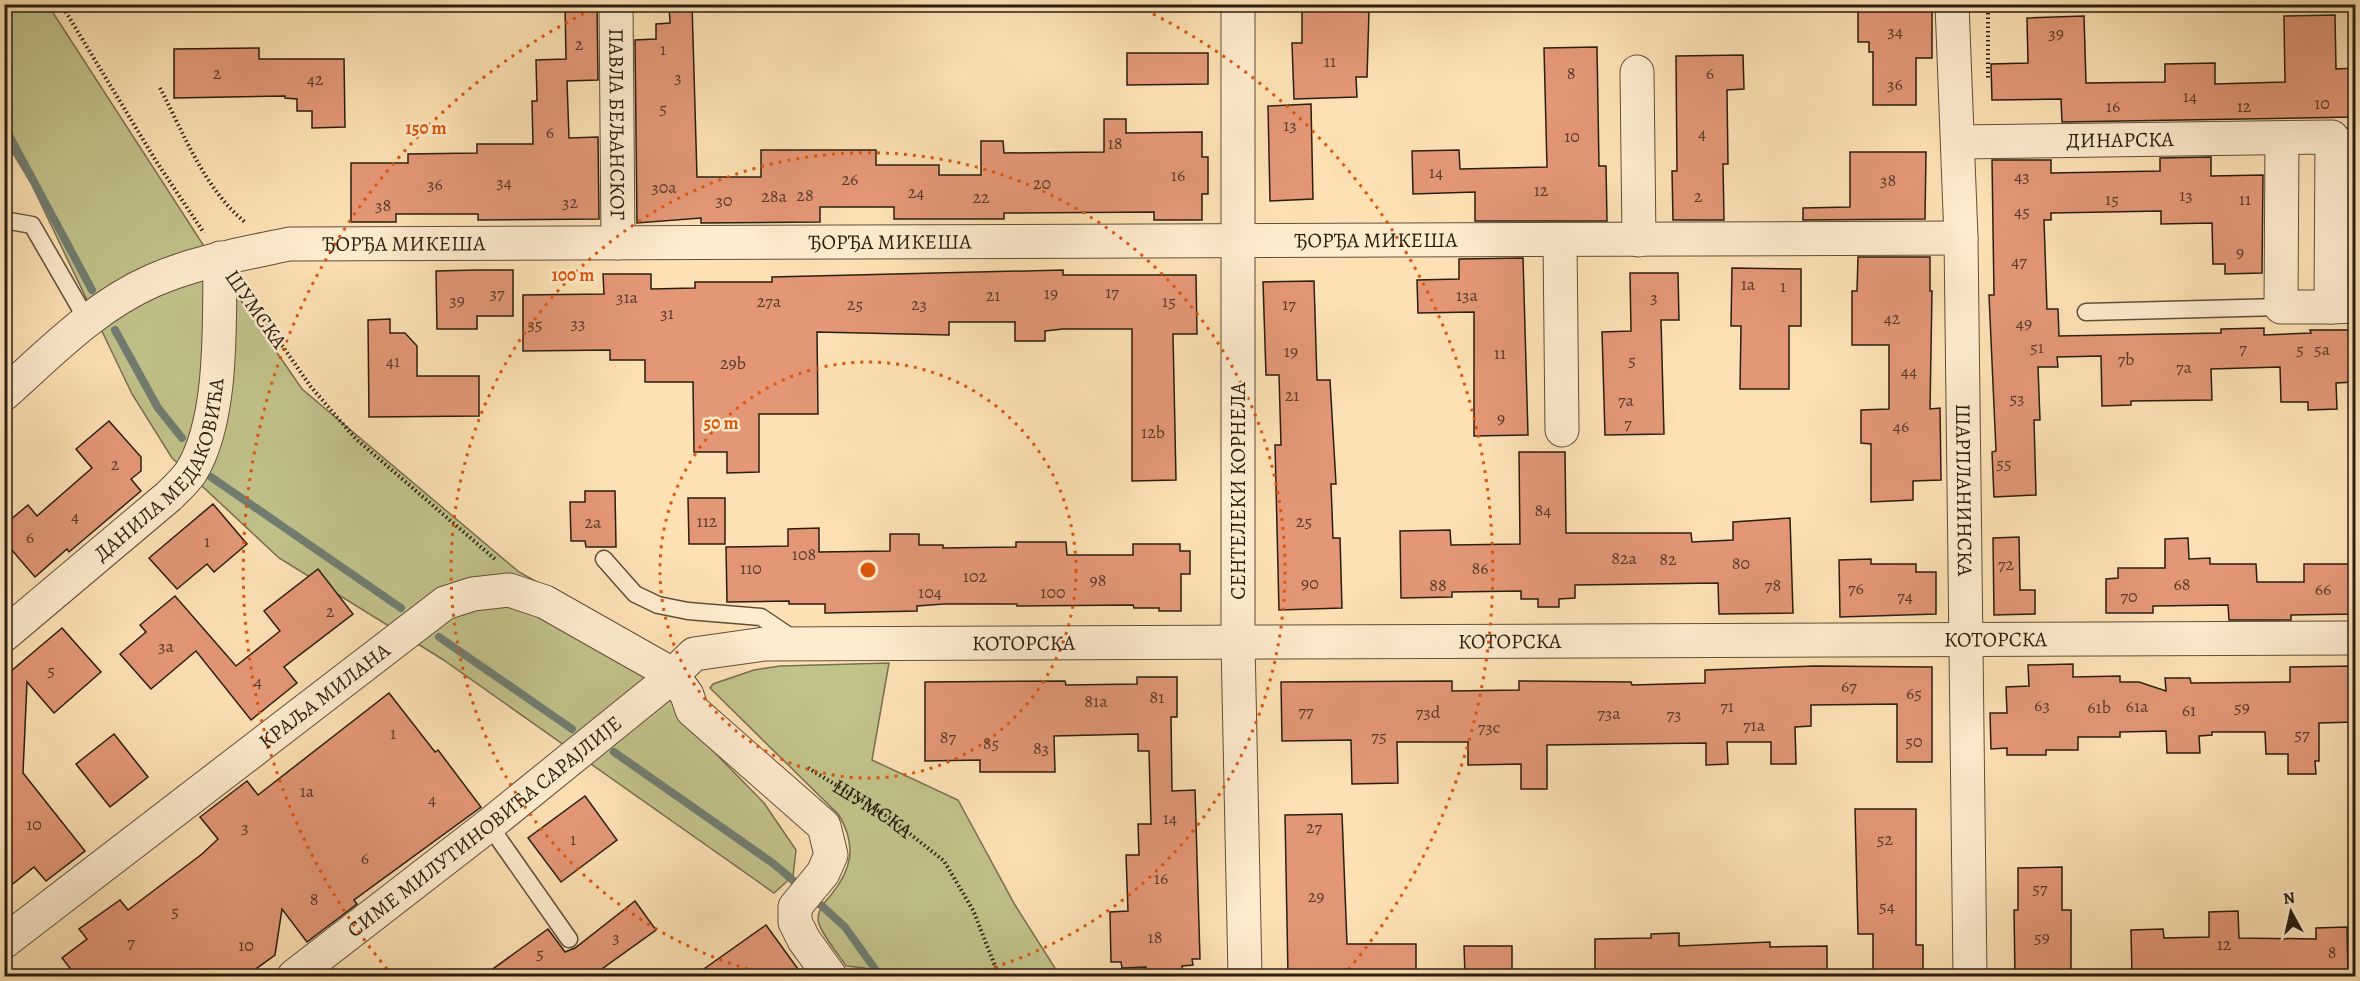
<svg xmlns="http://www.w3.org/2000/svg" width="2360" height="981" viewBox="0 0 2360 981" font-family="Alegreya,serif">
  <rect width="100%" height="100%" fill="#fde1b4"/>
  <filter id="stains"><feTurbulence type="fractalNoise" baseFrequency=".00333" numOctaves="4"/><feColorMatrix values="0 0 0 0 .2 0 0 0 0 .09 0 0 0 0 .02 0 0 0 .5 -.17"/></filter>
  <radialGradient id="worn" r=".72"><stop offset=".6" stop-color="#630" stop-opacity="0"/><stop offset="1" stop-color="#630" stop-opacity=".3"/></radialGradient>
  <g fill="#c2c28b" stroke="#76704e" stroke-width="1.5">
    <path d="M5,5H48L213,260L302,389L519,572L662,652L681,718L764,803L796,850L793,876L774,893L442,659L279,558L172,458L132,394L31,183L5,140Z"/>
    <path d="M889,663L872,760L958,800L1015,905L1060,976H887L865,968L846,966C839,955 818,930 818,919C818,909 825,902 831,895C852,869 857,846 839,815L710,688L713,684L754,670L780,666Z"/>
  </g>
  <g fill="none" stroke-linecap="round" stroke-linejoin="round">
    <g stroke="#717d72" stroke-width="8">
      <path d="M4,126L92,290"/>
      <path d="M115,330L158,408L182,438"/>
      <path d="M211,477L401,608"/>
      <path d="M439,637L572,729"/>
      <path d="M614,752L774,864L803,889"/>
      <path d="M813,898L845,927L880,976"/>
    </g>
  </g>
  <g fill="#e49777" stroke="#2a1e10" stroke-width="1.5">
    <path d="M565,4H597L598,80L567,81L569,138L598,137L599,219L478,220V214H396V222H351V163H408V154L477,153V144H533L532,101H537L536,60L566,59Z"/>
    <path d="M669,4H692L697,177H761V150H876V165H939V175H981V141H1003L1004,153L1104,152V119H1126V133L1202,132V157H1208V194H1202V220H1154V212L1004,213V219H894V207H820V222L701,223V218L637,223L635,40L656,39V24L670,23Z"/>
    <path d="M1302,4H1331V11H1369L1367,77H1356L1357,97L1294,99L1292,43H1302Z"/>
    <path d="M1858,4H1932V58H1916V105H1873V52H1869V42H1858Z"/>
    <path d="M2335,15L2336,69L2355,68V117L2062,122L2061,99L1992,100L1991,64L2028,63L2027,18L2084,16L2086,83L2165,82V64L2215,63V84L2285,82L2284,16Z"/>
    <path d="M1597,47L1599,166H1606L1607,221H1475V192L1413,194L1412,151L1459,150L1460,169L1547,167L1544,48Z"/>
    <path d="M259,48V59H344L345,127L312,128V111H297V99L285,98V96L174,98V49Z"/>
    <path d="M1127,53H1208V84L1127,85Z"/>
    <path d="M1743,55L1744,89L1727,90L1728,164H1723L1724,220H1673L1672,171H1677L1676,56Z"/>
    <path d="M1311,104L1313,199L1270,201L1268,106Z"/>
    <path d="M1850,152H1926L1925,219L1803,220V208L1850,207Z"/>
    <path d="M2211,157V176L2263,175L2262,273L2225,274V264H2213L2212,223L2161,224V211L2051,213V220H2044L2047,309H2058L2059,336L2221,333V329L2264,328V335L2311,333L2310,330H2355V382L2336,383L2337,409L2308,410V402H2281L2280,367L2211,369L2212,400L2131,401V405L2102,406L2101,356L2057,357L2058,367H2038L2040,420H2034L2036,495L1994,497L1992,452L1996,451L1989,295H1994L1992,160H2051V173L2160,171V158Z"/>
    <path d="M1858,257H1930V291H1932L1930,409L1940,408L1941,480L1913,481V500L1871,502V444L1861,443V410L1889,409V345H1852V291H1857Z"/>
    <path d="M1523,258L1528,435L1474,436V312L1418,313L1417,280L1459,279V259Z"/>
    <path d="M1732,268L1801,269V326H1789V389H1740L1741,326H1731Z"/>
    <path d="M477,270H513V316H477V329H437L436,271Z"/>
    <path d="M1063,270V275H1196L1197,334H1173L1176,480L1132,481V329H1063L1045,331V341H1015V322H949V335L817,332L818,414H759V472L727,473V452H694L693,382H645V360H610V350L523,351V295L604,294L603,274H651V289L695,288V282H772V277Z"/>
    <path d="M1630,273H1678L1679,320H1661L1664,434L1605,435L1602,332L1631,331Z"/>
    <path d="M1314,281L1317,380H1330L1336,484H1331L1333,538H1340L1342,608L1279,610L1275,445H1281L1279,375H1266L1263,282Z"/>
    <path d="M390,319V333H405L417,346V376H479V416L369,417L368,320Z"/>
    <path d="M109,421L141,457V471L131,479L141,491L69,552L67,549L35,577L4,541V525L28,505L37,516L92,468L76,449Z"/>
    <path d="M1519,452H1565L1566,533H1691L1692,542L1733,540V522L1790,518L1793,613L1719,614L1718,583L1575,585V598L1559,599V607H1538V599H1521V591L1452,592V597L1401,598L1400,531L1450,530L1451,545L1520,544Z"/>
    <path d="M585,491H615L616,547H586L585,541H571L570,502H585Z"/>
    <path d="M688,498H725V544H689Z"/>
    <path d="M213,504L247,544L214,572L207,564L177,589L149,558Z"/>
    <path d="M819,528V552L890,551V534H919V545H943V548L1016,547V542H1066L1067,555H1133V544H1180V551H1190V574H1181V611H1159V608H1134L1133,605L1017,606V604H944L917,606V611L825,613V604H789V601L727,602L726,547L788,546V529Z"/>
    <path d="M2019,537L2020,590H2035V614L1994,615L1993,538Z"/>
    <path d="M2188,538L2189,559L2210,558V564H2256L2257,582H2304V564H2355V614L2291,615V620H2229L2228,605L2153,606V613H2106V579L2118,578V568H2165V539Z"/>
    <path d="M1871,559V564H1916V572H1936V614L1840,617L1839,560Z"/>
    <path d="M318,569L353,614L284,667L297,683L251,720L196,651L151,689L120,654L146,632L140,625L175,596L236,666L280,631L264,611Z"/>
    <path d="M62,628L101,672L54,713L27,682L23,773L85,851L46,881L34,867L4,891V677Z"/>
    <path d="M2073,664V677L2120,676V682H2139L2166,691L2165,678H2190L2191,683L2290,682V667L2355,666V722L2319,723V761H2315L2316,774H2288V754H2266L2265,732H2212V735L2199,736L2200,753H2167L2166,731L2120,732V737H2078V750H2046V755H2007V748L1991,749L1990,713H2007L2006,687L2029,686L2028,665Z"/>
    <path d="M1815,666L1932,667V762H1897V704L1811,705V726L1795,727L1796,764H1771V742H1727L1728,764L1706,765V743L1547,745V789H1521V764L1468,765V742H1397L1398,783L1352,784L1351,740L1282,741L1281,682L1452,681V691L1519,690V681L1631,682L1632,685L1705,683V670Z"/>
    <path d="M1137,677H1177V717H1171L1172,791L1195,790L1200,959H1192L1193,965L1182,966L1183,976H1146V967L1122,968L1121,962H1111L1110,912L1128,911L1126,855H1139L1138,824H1151L1149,751H1138V734L1054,736L1055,772H980V760L925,761V682L1065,681L1066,685L1137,684Z"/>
    <path d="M389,693L435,752L438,750L481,807L354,900L357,904L307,942L282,909L275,955L246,976H76L62,958L87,939L79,929L120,900L128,910L202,854L218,839L200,817L247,781L258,795Z"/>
    <path d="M114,734L148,777L110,807L76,764Z"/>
    <path d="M585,796L617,840L561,882L528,838Z"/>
    <path d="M1855,809H1916V945H1923V976H1873V934H1858Z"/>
    <path d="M1342,814L1347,944H1416V976H1288L1285,815Z"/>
    <path d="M2062,867V910H2071V976H2015L2014,910H2018V868Z"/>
    <path d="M635,901L656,930L592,976H483L548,929L565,952L575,948Z"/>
    <path d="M2238,911L2239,938L2316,939V928L2347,927L2348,976H2132L2131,930L2163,929L2164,938L2209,937V912Z"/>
    <path d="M766,925L803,976H694Z"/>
    <path d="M1679,933V946L1770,942V947L1827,946V976H1595V939L1651,938V934Z"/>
    <path d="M1464,946H1512V976H1465Z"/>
  </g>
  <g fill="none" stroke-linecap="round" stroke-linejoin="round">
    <defs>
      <g id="service">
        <path d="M2332,137H2356"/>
        <path d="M4,220L32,225L87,320"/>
        <path d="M2086,312L2281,307"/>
        <path d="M604,559L635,594L658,605L688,611L761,617L795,640"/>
        <path d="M489,825L569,939"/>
      </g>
      <g id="minor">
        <path id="s2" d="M616,4L618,243"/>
        <path d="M1238,4V643L1245,976"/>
        <path id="s3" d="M1952,4L1961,238L1970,976"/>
        <path d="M1637,72L1639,240"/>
        <path d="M2282,138L2281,307H2331"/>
        <path id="s4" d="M1958,142L2332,137L2331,307L2356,306"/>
        <path d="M1560,240L1562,430"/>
        <path id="s5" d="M4,394C50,353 95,306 152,281C195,262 243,254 289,244L1961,238"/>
        <path id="s6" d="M4,635L169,496C176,489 185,481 191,472C224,419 219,320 220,258"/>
        <path id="s7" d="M4,942L445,603L473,594L509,590L545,602L672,674L687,695L692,710L824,826L831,855L823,873L795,907V922L804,940L830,976"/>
        <path id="s8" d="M294,976L489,825L662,685L694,654L764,644L2356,638"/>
      </g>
    </defs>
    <use href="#service" stroke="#5f4f39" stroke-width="19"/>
    <use href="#minor" stroke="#5f4f39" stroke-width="35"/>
    <g stroke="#2a1e10" stroke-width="4" stroke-dasharray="1.5 3" stroke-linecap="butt">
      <path d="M61,4L156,161L204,233"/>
      <path d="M1988,4V79"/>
      <path d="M160,88C184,134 205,190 246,223"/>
      <path d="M251,301L311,387L356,439L496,560"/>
      <path id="s1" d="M808,768L890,818L944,861L973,910L999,976"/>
    </g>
    <use href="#service" stroke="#feecce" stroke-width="16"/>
    <use href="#minor" stroke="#feecce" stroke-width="33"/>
  </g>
  <g fill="none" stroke="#de560c" stroke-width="3" stroke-dasharray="3 6">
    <circle cx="868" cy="570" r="208"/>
    <path d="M774 976A417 417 0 1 1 962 976"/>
    <path d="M393 976A625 625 0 0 1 599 6M1137 6A625 625 0 0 1 1343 976"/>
  </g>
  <g text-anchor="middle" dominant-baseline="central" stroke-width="5" stroke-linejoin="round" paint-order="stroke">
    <g font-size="18" fill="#583c2a">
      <text x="1895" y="31">34</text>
      <text x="2056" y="33">39</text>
      <text x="579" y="44">2</text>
      <text x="663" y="49">1</text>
      <text x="1330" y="61">11</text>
      <text x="217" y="73">2</text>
      <text x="1571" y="73">8</text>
      <text x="1710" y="73">6</text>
      <text x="678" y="77">3</text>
      <text x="315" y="79">42</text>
      <text x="1895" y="84">36</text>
      <text x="2190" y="96">14</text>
      <text x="2322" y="103">10</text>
      <text x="2113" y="106">16</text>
      <text x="2244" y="106">12</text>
      <text x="663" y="108">5</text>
      <text x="1290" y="125">13</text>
      <text x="550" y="132">6</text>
      <text x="1702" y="133">4</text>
      <text x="1572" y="136">10</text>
      <text x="1115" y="143">18</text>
      <text x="1436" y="172">14</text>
      <text x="1178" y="175">16</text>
      <text x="2022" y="176">43</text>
      <text x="850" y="179">26</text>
      <text x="1888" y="180">38</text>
      <text x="504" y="182">34</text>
      <text x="1042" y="183">20</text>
      <text x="435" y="184">36</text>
      <text x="664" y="187">30a</text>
      <text x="1541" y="190">12</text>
      <text x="916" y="192">24</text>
      <text x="805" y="195">28</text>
      <text x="2186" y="195">13</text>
      <text x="774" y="196">28a</text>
      <text x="1698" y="196">2</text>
      <text x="981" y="197">22</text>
      <text x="2112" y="199">15</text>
      <text x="2245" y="199">11</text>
      <text x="724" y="200">30</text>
      <text x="570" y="202">32</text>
      <text x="383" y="205">38</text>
      <text x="2022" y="211">45</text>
      <text x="2240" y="252">9</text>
      <text x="2019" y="261">47</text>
      <text x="1748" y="284">1a</text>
      <text x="1783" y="286">1</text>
      <text x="1112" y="292">17</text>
      <text x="497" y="293">37</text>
      <text x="1051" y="293">19</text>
      <text x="993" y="295">21</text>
      <text x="1467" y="295">13a</text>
      <text x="627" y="297">31a</text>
      <text x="1654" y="297">3</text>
      <text x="457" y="300">39</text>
      <text x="769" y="301">27a</text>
      <text x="1169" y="301">15</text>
      <text x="855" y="304">25</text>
      <text x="919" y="304">23</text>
      <text x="1289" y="304">17</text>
      <text x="667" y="313">31</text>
      <text x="1892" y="318">42</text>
      <text x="578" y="323">33</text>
      <text x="2024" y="323">49</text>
      <text x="535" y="324">35</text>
      <text x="2037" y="347">51</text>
      <text x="2243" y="348">7</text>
      <text x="2300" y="349">5</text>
      <text x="2322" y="349">5a</text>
      <text x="1291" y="351">19</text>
      <text x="1500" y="353">11</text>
      <text x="2126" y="359">7b</text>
      <text x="1632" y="360">5</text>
      <text x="393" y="361">41</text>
      <text x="733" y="363">29b</text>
      <text x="2184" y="367">7a</text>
      <text x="1909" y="371">44</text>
      <text x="1292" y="395">21</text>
      <text x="2017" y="398">53</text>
      <text x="1626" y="400">7a</text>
      <text x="1501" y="418">9</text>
      <text x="1628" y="423">7</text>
      <text x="1901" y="426">46</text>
      <text x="1153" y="432">12b</text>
      <text x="2004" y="463">55</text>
      <text x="115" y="464">2</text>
      <text x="1543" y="510">84</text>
      <text x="75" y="516">4</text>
      <text x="707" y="521">112</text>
      <text x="1304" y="521">25</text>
      <text x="593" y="522">2a</text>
      <text x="30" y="537">6</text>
      <text x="207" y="541">1</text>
      <text x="804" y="554">108</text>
      <text x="1624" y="558">82a</text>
      <text x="1668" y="559">82</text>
      <text x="1741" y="563">80</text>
      <text x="2006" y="564">72</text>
      <text x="751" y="568">110</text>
      <text x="1480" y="568">86</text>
      <text x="975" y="576">102</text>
      <text x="1098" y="580">98</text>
      <text x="1310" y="583">90</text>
      <text x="2182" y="584">68</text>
      <text x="1438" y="585">88</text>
      <text x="1773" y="585">78</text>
      <text x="1856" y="588">76</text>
      <text x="2323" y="589">66</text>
      <text x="930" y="592">104</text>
      <text x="1053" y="592">100</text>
      <text x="1905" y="596">74</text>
      <text x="2129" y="596">70</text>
      <text x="330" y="611">2</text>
      <text x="166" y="646">3a</text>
      <text x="51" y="670">5</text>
      <text x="258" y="681">4</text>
      <text x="1849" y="686">67</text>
      <text x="1914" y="693">65</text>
      <text x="1157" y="697">81</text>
      <text x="1096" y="701">81a</text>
      <text x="2042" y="705">63</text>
      <text x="1727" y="706">71</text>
      <text x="2137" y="706">61a</text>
      <text x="2099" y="707">61b</text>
      <text x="2242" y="707">59</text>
      <text x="2189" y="710">61</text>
      <text x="1306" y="711">77</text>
      <text x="1428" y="712">73d</text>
      <text x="1609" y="713">73a</text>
      <text x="1674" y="714">73</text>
      <text x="1754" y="725">71a</text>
      <text x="1489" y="727">73c</text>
      <text x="393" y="733">1</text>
      <text x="2302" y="734">57</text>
      <text x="1379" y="736">75</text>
      <text x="948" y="737">87</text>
      <text x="1914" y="741">50</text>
      <text x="991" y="743">85</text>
      <text x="1041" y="748">83</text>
      <text x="307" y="791">1a</text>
      <text x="432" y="799">4</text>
      <text x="1170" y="818">14</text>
      <text x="34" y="824">10</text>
      <text x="245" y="827">3</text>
      <text x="1314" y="827">27</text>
      <text x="573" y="839">1</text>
      <text x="1885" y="839">52</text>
      <text x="365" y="858">6</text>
      <text x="1161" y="878">16</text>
      <text x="2040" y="888">57</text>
      <text x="1316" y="896">29</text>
      <text x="314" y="899">8</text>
      <text x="1887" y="906">54</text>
      <text x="175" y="911">5</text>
      <text x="616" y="937">3</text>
      <text x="1155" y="937">18</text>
      <text x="2042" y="937">59</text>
      <text x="131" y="942">7</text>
      <text x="2224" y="944">12</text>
      <text x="246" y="945">10</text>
      <text x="2332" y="952">8</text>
      <text x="540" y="953">5</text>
    </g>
    <g font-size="21" fill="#2a1e10" stroke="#feecce">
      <text stroke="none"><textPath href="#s2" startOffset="120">ПАВЛА БЕЉАНСКОГ</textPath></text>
      <text stroke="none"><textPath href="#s4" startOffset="162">ДИНАРСКА</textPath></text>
      <text stroke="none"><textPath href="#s5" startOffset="1416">ЂОРЂА МИКЕША</textPath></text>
      <text stroke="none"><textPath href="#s5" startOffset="930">ЂОРЂА МИКЕША</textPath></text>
      <text stroke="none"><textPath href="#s5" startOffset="444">ЂОРЂА МИКЕША</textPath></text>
      <text transform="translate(256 309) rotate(55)">ШУМСКА</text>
      <text stroke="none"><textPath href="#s6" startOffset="234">ДАНИЛА МЕДАКОВИЋА</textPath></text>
      <text stroke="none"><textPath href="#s3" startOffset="486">ШАРПЛАНИНСКА</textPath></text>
      <text transform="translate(1238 491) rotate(-90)">СЕНТЕЛЕКИ КОРНЕЛА</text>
      <text stroke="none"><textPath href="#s8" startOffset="1816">КОТОРСКА</textPath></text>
      <text stroke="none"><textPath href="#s8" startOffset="1330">КОТОРСКА</textPath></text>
      <text stroke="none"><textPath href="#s8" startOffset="844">КОТОРСКА</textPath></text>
      <text stroke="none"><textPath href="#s7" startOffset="404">КРАЉА МИЛАНА</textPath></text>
      <text stroke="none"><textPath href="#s1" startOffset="76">ШУМСКА</textPath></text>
      <text stroke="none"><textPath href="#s8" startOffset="242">СИМЕ МИЛУТИНОВИЋА САРАЈЛИЈЕ</textPath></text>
    </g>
  </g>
  <circle cx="868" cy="570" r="9" fill="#de560c" stroke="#feecce" stroke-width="3"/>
  <g font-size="18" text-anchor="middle" font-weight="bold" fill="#de560c" stroke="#feecce" stroke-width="5" stroke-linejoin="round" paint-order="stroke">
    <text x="426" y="134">150 m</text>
    <text x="573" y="281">100 m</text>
    <text x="721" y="429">50 m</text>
  </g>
  <rect width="2360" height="981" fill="none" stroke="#fde1b4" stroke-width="24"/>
  <rect x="6" y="6" width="2348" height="969" fill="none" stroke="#2a1e10" stroke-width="3"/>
  <rect x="12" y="12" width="2336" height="957" fill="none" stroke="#2a1e10" stroke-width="1.5"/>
  <g transform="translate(2291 912) rotate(352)" stroke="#feecce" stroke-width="4.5" paint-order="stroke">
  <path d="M0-4.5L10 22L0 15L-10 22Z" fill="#2a1e10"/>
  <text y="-9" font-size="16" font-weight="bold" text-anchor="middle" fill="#2a1e10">N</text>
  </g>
  <rect width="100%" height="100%" filter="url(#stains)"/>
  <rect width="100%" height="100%" fill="url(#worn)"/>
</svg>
